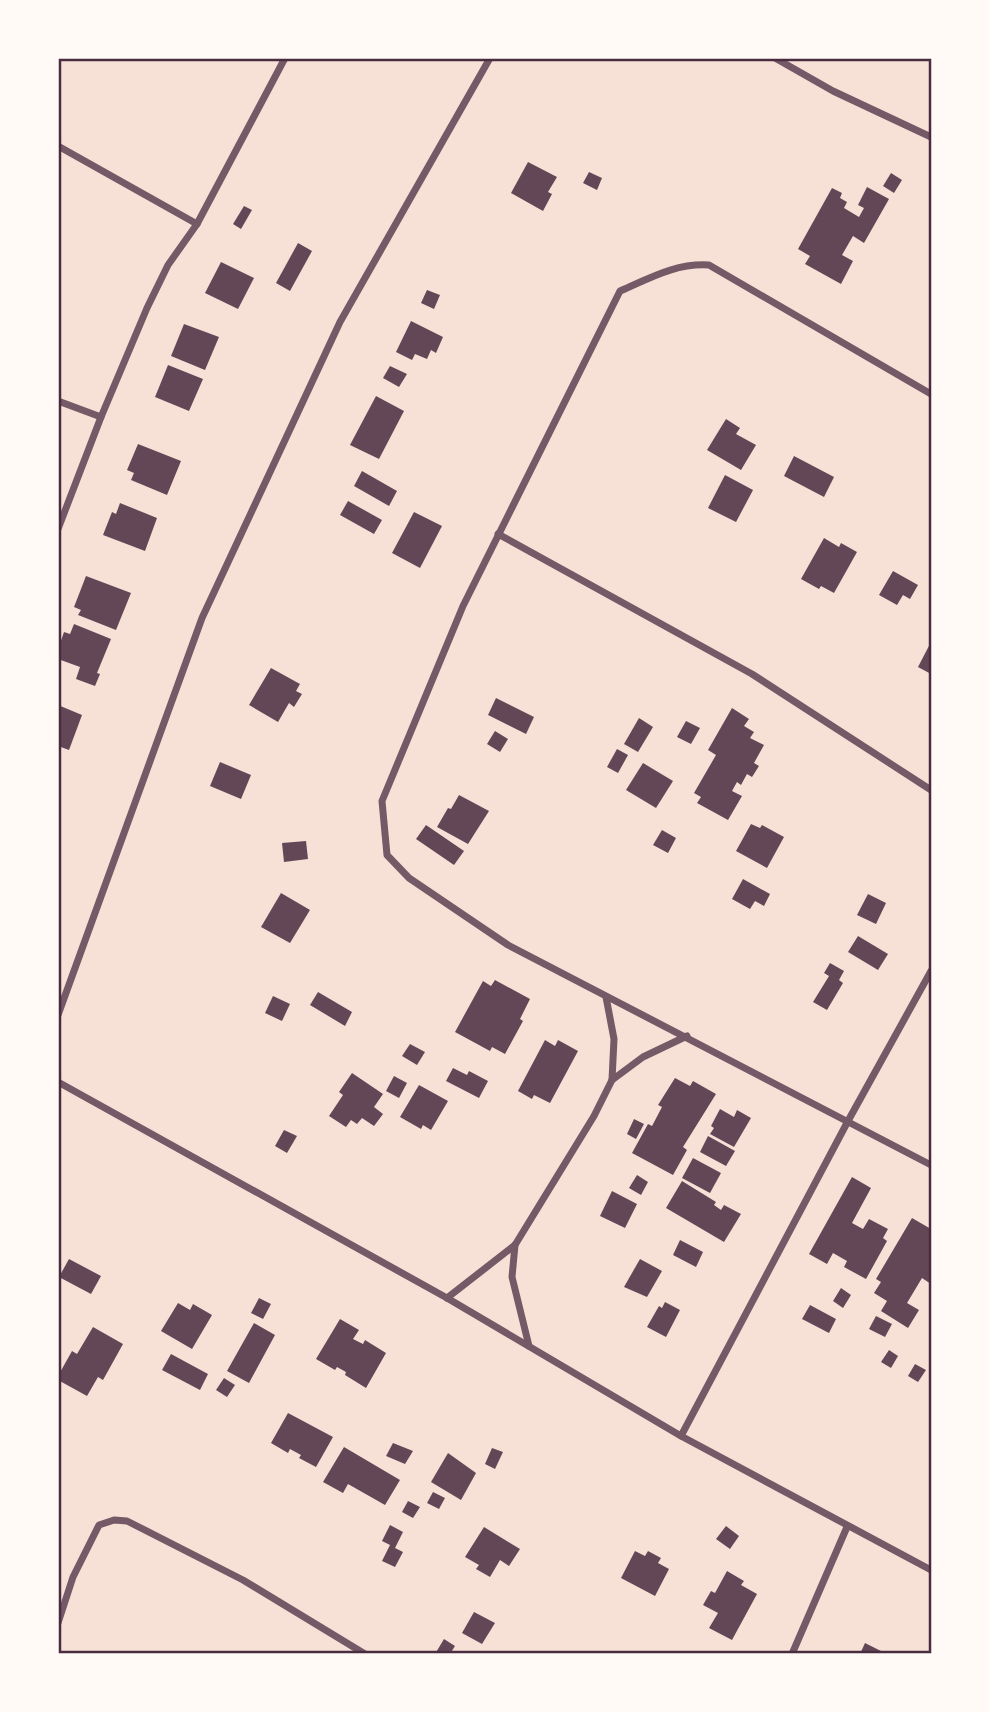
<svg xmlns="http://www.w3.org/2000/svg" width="989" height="1712" viewBox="0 0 989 1712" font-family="Barlow,sans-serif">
  <rect width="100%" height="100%" fill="#f7e1d7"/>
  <g fill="#644757">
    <path d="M528,162L557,177L548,192L552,194L543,211L511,193Z"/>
    <path d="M589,172L602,178L597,190L583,183Z"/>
    <path d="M891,173L902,180L894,193L883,186Z"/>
    <path d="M867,187L889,199L864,243L853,236L842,255L853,261L841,284L805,264L810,256L798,249L832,188L842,193L840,198L847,202L844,208L859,217L864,208L858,205Z"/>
    <path d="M244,206L252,210L241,229L233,224Z"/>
    <path d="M298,243L312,251L290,291L276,283Z"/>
    <path d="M221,262L254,278L238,309L205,293Z"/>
    <path d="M427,290L440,295L434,309L421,303Z"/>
    <path d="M411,321L443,337L436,353L431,350L427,359L415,354L412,360L396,352Z"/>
    <path d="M184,324L219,337L205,370L171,356Z"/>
    <path d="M168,365L203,379L189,411L155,397Z"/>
    <path d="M390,366L407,374L399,387L383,378Z"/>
    <path d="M376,396L404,411L379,459L350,445Z"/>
    <path d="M726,419L740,428L736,434L756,445L741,470L707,450Z"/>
    <path d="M138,444L181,461L167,495L131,480L134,473L127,470Z"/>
    <path d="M794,456L834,477L824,497L784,476Z"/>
    <path d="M362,471L397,491L389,506L354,486Z"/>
    <path d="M725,475L753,490L736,522L708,508Z"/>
    <path d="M348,501L382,520L374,534L340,515Z"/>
    <path d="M120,503L157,518L145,551L103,535L112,512L116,514Z"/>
    <path d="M414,512L442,526L420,568L392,553Z"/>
    <path d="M824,538L839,547L841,543L857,552L834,593L821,586L819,589L801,579Z"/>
    <path d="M893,571L918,585L910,599L903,595L897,605L879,595Z"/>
    <path d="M86,576L131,593L116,630L78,615L81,610L74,607Z"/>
    <path d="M74,624L111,639L97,673L100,674L95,686L76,679L80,667L58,659V649L64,632L70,634Z"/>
    <path d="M931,642V674L918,667Z"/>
    <path d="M271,668L300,684L296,691L302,694L294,707L289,703L278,722L249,705Z"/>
    <path d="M496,698L534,717L526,734L488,715Z"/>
    <path d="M58,705L82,715L69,750L58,746Z"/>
    <path d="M732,708L749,719L744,726L754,732L750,738L764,745L754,763L759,766L752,777L747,774L741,785L737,782L732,791L742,796L728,820L697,803L701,797L694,793L716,755L708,750Z"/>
    <path d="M639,718L653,727L638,752L624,744Z"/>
    <path d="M686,721L700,728L691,744L677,737Z"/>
    <path d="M495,731L508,739L500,752L487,744Z"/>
    <path d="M617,749L628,755L618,773L607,767Z"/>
    <path d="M220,762L251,775L241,799L210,786Z"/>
    <path d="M643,763L673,781L656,808L626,790Z"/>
    <path d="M459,795L489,811L468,844L437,827L448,808L451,809Z"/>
    <path d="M751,824L760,828L762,825L784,837L767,868L736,851Z"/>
    <path d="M426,825L464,851L454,865L416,839Z"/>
    <path d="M662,830L676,838L668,853L653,845Z"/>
    <path d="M306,841L308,859L284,862L282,843Z"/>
    <path d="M743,879L770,894L764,906L755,901L750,909L732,899Z"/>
    <path d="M281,893L310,910L290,943L261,927Z"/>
    <path d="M868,894L886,903L876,924L857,915Z"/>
    <path d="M858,936L888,954L878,970L848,952Z"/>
    <path d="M830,963L844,971L839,980L843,983L827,1010L813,1002L829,976L824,973Z"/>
    <path d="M495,980L530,999L520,1019L523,1021L505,1054L492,1047L490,1051L455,1032L483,981L491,986Z"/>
    <path d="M318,992L352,1012L345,1026L310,1005Z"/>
    <path d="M273,996L290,1004L282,1021L265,1013Z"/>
    <path d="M545,1040L555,1046L558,1040L578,1051L550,1103L534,1095L532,1099L518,1091Z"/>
    <path d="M410,1044L425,1052L417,1065L402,1056Z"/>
    <path d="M453,1068L467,1075L469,1071L488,1081L479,1098L446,1081Z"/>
    <path d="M352,1073L383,1094L374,1107L383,1114L374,1126L362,1118L357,1124L351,1120L346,1127L329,1116L343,1095L339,1092Z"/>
    <path d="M394,1076L407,1083L399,1098L386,1091Z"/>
    <path d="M675,1078L690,1086L693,1081L716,1094L683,1147L687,1150L673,1175L632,1153L648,1124L652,1126L662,1107L658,1105Z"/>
    <path d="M419,1085L448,1101L431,1130L423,1125L421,1129L400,1117Z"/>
    <path d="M720,1109L734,1117L737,1110L751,1118L734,1147L710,1134L714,1128L711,1126Z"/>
    <path d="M634,1119L644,1124L636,1139L627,1134Z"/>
    <path d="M284,1130L297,1136L287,1153L275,1146Z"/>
    <path d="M708,1136L735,1151L726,1166L700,1152Z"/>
    <path d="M693,1158L721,1173L710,1193L682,1178Z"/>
    <path d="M637,1175L648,1182L641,1195L629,1188Z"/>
    <path d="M852,1177L871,1188L852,1223L863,1229L869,1219L888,1229L883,1238L887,1241L866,1279L844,1267L847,1261L833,1253L827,1264L809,1254Z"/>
    <path d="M682,1181L716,1202L714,1205L721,1210L724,1205L741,1214L724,1242L666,1208Z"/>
    <path d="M612,1191L637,1204L625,1228L600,1216Z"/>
    <path d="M912,1218L931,1229V1284L922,1278L907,1303L919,1310L908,1328L881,1311L887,1301L874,1293L881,1282L876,1279Z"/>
    <path d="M680,1240L703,1252L696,1267L673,1255Z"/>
    <path d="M69,1259L101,1276L91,1294L59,1277Z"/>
    <path d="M640,1259L662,1271L647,1297L624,1287Z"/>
    <path d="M841,1288L851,1295L843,1308L833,1301Z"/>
    <path d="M259,1298L271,1304L263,1319L251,1313Z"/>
    <path d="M665,1302L680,1310L666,1337L647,1327L659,1306L662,1308Z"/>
    <path d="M178,1303L190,1310L193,1304L212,1315L192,1349L161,1331Z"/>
    <path d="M810,1305L836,1319L829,1333L802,1319Z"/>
    <path d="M876,1316L892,1324L885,1337L869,1329Z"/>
    <path d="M340,1319L359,1330L353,1339L363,1344L365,1340L386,1353L366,1388L345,1375L346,1372L337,1367L335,1370L316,1359Z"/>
    <path d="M254,1323L275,1335L249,1383L227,1371Z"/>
    <path d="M93,1327L123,1344L103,1380L98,1377L87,1396L58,1380V1376L72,1351L77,1354Z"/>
    <path d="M889,1350L898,1356L891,1368L881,1362Z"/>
    <path d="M171,1354L208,1374L200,1390L162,1370Z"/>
    <path d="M915,1364L926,1370L918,1382L908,1376Z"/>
    <path d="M224,1378L235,1385L227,1397L216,1390Z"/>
    <path d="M288,1413L333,1437L316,1467L299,1458L301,1455L290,1449L288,1453L271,1443Z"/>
    <path d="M393,1443L413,1451L405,1464L386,1456Z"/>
    <path d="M344,1447L400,1480L385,1505L348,1484L343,1493L323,1482Z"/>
    <path d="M492,1448L503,1452L495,1469L485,1464Z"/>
    <path d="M448,1453L476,1473L461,1500L431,1482Z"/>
    <path d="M433,1492L445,1498L439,1509L427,1503Z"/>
    <path d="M408,1501L420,1507L413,1518L402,1512Z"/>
    <path d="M390,1525L403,1532L395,1548L403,1552L395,1567L382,1561L390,1545L382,1541Z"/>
    <path d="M726,1526L739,1536L730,1549L716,1539Z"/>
    <path d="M484,1527L520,1549L509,1566L500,1560L490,1577L476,1569L479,1565L465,1557Z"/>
    <path d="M635,1551L645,1556L648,1551L661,1558L658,1563L669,1569L655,1596L621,1578Z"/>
    <path d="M727,1571L744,1581L741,1585L757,1594L732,1640L709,1628L718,1613L703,1605L711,1591L715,1593Z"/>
    <path d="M474,1612L495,1623L482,1644L462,1633Z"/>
    <path d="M444,1639L455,1646L450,1654H435Z"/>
    <path d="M865,1643L883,1652L882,1654H860Z"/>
  </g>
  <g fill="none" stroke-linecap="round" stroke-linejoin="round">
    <g stroke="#755966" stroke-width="7">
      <path d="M775,58L833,91L931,137"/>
      <path d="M58,146L197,224"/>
      <path d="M931,394L709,265C676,263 650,278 620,291L463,606L382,801L387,855L409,878L508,945L931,1165"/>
      <path d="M58,401L101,417"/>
      <path d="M58,529L101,417L147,308L168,265L197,224L285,58"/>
      <path d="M498,534L752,674L931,790"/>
      <path d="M58,1015L202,618L340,322L490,58"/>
      <path d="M612,1080L643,1057L687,1036"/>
      <path d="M58,1082L447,1298L681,1436L931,1570"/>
      <path d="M515,1245L512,1277L529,1346"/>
      <path d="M447,1298L515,1245L594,1116L612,1080L614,1039L606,997"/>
      <path d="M681,1436L848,1121L931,971"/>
      <path d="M58,1623L73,1577L99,1525L114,1520L127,1521L243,1580L365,1654"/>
      <path d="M792,1654L847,1527"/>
    </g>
  </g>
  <rect width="989" height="1712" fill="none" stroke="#fffaf5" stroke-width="119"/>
  <rect x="60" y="60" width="870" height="1592" fill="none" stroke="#4a2c40" stroke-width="2.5"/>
</svg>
